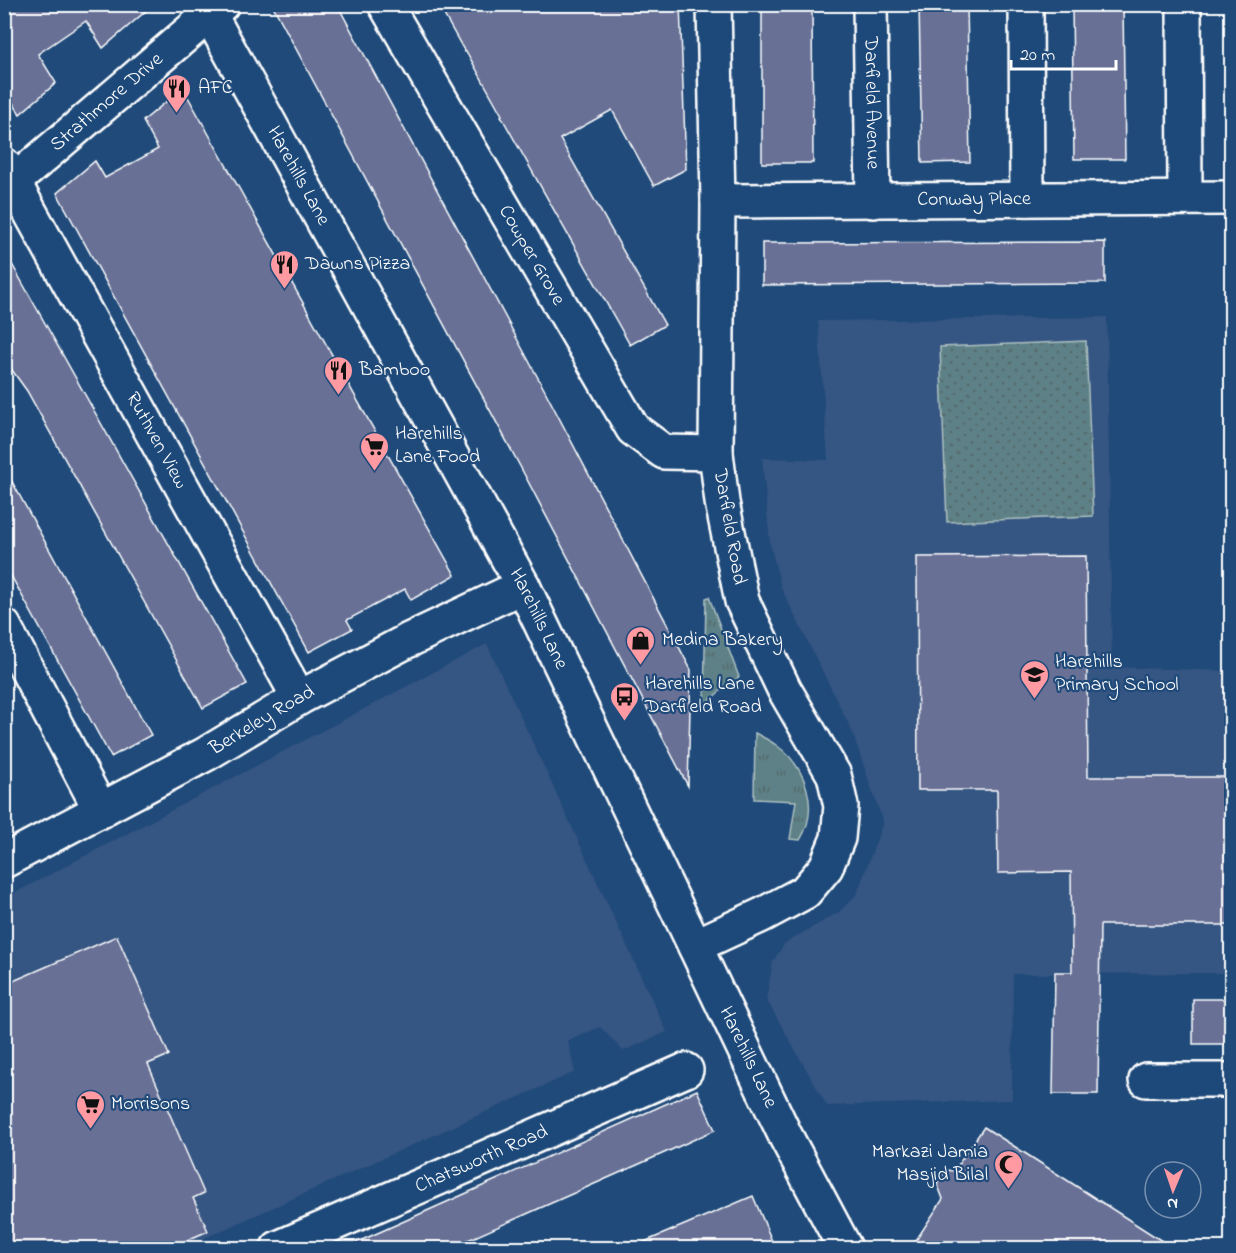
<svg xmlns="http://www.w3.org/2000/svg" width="1236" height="1253" viewBox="0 0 1236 1253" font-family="'Indie Flower',sans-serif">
  <defs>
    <pattern id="grass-tufts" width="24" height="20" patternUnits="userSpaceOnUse" patternTransform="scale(1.5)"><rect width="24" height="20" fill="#5d8186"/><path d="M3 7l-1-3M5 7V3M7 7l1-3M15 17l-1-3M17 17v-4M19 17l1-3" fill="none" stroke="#55696c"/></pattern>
    <pattern id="park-dots" width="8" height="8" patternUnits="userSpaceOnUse" patternTransform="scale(1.5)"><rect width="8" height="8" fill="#5d8186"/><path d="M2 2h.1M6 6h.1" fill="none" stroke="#55696c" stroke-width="1.8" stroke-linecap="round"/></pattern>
  </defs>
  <rect width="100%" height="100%" fill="#1f4a7a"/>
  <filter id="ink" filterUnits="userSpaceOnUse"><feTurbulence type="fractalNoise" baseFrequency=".0167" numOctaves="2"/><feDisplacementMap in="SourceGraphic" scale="12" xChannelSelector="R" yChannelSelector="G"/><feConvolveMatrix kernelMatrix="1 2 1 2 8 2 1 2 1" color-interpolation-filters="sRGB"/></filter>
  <g filter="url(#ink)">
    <g fill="#355582">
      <path d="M1107,317L1112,667L1231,671V973L1013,974L1012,1100L827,1106L766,999L773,961L785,943L839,912L857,894L883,822L851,729L781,588L770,544L762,458L828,460L818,321Z"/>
      <path d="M487,644L667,1032L623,1051L600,1027L568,1041L575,1072L183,1248H5V898Z"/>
    </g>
    <g fill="url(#grass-tufts)" stroke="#aec0c2" stroke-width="1.5">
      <path d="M709,597L739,677L719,692L704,705L706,598Z"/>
      <path d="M755,733C762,737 769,740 776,745C806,766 820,808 800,840L790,839L796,801L754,799Z"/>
    </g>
    <path fill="url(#park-dots)" stroke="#aec0c2" stroke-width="1.5" d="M1086,341L1093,516L947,522L940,347Z"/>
    <g fill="#687096" stroke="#fff" stroke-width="1.5">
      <path d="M4,4H154L103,48L86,21L38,54L56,83L20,114L4,89Z"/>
      <path d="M272,4H337L544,389L691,670L688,786L522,470Z"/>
      <path d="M438,4H680L686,169L654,186L612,110L560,139L665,325L630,345L501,116L502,115L466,51L465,52Z"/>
      <path d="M762,4H812L813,163H762Z"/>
      <path d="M919,4H967L970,162L922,163Z"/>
      <path d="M1072,4H1123L1125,159H1074Z"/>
      <path d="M183,88L455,575L411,600L405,589L347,620L352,629L309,652L57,193L95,161L105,178L158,149L143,121Z"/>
      <path d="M1105,242V283L762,285V243Z"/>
      <path d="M4,250L247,684L203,708L27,391L4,359Z"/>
      <path d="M4,467L151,735L111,757L4,563Z"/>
      <path d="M1086,556L1088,777H1230L1231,925H1100L1098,1094H1053L1055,972H1072L1071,872L998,873L997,790H918L917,557Z"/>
      <path d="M117,936L169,1055L148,1064L204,1193L193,1198L208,1231L169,1248H4V985Z"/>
      <rect x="1193" y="999" width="39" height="45"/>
      <path d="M697,1090L715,1130L671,1150L450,1248H344Z"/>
      <path d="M984,1127L1173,1248H911L943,1199L937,1183L946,1170L954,1171Z"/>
      <path d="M753,1196L772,1241L754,1248H630Z"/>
    </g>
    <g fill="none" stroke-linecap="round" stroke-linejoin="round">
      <defs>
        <g id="minor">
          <path id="s1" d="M385,4L633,429L664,452L716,453"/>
          <path id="s2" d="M870,4L873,201"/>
          <path d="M1026,4L1027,199"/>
          <path d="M1184,4L1185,198"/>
          <path id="s3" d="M4,165L299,698"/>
          <path id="s4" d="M4,190L222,4"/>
          <path id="s5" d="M718,201L1232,198"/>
          <path d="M4,626L101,811"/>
          <path id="s6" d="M4,861L206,754L299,698L407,641L523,586"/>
          <path d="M695,946L762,915L805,892L826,867L838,838L841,806L834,775L784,689L742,601L722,502L716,453L718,201L714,4"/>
          <path d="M1146,1080H1232"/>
          <path id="s7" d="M278,1248L686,1070"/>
        </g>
        <g id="major">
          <path id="s8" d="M204,4L523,586L786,1137L845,1248"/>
        </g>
      </defs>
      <use href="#minor" stroke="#fff" stroke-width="38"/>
      <use href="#major" stroke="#fff" stroke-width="38"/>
      <use href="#minor" stroke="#1f4a7a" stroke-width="33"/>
      <use href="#major" stroke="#1f4a7a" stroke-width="33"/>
    </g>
  </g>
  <defs>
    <symbol id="restaurant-pin" viewBox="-11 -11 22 30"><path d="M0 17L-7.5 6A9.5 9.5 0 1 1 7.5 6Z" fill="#ff9aa2" stroke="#1f4a7a"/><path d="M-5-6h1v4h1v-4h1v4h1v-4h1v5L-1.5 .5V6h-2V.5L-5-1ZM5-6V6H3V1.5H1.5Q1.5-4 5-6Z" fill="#111"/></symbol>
    <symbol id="supermarket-pin" viewBox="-11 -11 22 30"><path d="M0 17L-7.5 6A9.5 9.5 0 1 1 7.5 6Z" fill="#ff9aa2" stroke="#1f4a7a"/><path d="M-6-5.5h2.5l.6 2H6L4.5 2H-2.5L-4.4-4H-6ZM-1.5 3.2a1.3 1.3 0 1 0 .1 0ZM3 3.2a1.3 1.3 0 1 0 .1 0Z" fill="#111"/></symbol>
    <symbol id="shop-pin" viewBox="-11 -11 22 30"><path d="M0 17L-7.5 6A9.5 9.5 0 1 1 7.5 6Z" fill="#ff9aa2" stroke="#1f4a7a"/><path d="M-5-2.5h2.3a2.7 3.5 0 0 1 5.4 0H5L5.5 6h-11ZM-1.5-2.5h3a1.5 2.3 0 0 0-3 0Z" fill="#111"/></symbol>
    <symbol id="school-pin" viewBox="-11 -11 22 30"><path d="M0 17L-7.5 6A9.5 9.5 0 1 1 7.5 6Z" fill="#ff9aa2" stroke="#1f4a7a"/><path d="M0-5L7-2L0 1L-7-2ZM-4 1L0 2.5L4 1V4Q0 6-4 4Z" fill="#111"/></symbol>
    <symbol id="bus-pin" viewBox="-11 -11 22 30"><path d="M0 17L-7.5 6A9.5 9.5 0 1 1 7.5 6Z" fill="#ff9aa2" stroke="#1f4a7a"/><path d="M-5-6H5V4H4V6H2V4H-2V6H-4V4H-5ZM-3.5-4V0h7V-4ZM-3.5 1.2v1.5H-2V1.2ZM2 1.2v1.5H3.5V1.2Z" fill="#111"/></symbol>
    <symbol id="mosque-pin" viewBox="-11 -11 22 30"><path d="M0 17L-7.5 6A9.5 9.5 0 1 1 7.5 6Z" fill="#ff9aa2" stroke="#1f4a7a"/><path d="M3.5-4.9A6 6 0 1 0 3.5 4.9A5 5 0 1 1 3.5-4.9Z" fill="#111"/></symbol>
  </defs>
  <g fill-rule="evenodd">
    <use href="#restaurant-pin" x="160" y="72" width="33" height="45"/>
    <use href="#restaurant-pin" x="268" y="248" width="33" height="45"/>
    <use href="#restaurant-pin" x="322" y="354" width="33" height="45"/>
    <use href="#supermarket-pin" x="358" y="430" width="33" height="45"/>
    <use href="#shop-pin" x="624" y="624" width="33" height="45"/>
    <use href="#school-pin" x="1018" y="658" width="33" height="45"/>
    <use href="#bus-pin" x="608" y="680" width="33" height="45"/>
    <use href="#supermarket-pin" x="74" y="1088" width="33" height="45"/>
    <use href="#mosque-pin" x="992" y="1148" width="33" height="45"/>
  </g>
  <g text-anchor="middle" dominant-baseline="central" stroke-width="4.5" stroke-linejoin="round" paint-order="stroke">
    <g font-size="20" fill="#fff" stroke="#1f4a7a" text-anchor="start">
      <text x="198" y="88">AFC</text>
      <text x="305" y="264">Dawns Pizza</text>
      <text x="359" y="370">Bamboo</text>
      <text x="395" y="434">Harehills<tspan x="395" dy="23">Lane Food</tspan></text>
      <text x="662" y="640">Medina Bakery</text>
      <text x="1055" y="662">Harehills<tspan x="1055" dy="23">Primary School</tspan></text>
      <text x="645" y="684">Harehills Lane<tspan x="645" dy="23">Darfield Road</tspan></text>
      <text x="111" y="1104">Morrisons</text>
      <text x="988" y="1152" text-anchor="end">Markazi Jamia<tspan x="988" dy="23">Masjid Bilal</tspan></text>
    </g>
    <g font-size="20" fill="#fff" stroke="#1f4a7a">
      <text stroke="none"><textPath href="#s4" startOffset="135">Strathmore Drive</textPath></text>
      <text stroke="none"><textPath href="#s2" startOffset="99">Darfield Avenue</textPath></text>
      <text stroke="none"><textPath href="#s8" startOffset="196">Harehills Lane</textPath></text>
      <text stroke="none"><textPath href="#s5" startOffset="256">Conway Place</textPath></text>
      <text stroke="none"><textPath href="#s1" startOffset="291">Cowper Grove</textPath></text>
      <text stroke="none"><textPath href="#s3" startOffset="315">Ruthven View</textPath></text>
      <text transform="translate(729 527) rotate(80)">Darfield Road</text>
      <text stroke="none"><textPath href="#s8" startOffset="700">Harehills Lane</textPath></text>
      <text stroke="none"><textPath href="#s6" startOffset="294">Berkeley Road</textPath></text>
      <text stroke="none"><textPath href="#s8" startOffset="1186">Harehills Lane</textPath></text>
      <text stroke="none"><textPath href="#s7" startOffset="222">Chatsworth Road</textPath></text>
    </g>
  </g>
  <rect width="1236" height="1253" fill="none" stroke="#1f4a7a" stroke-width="24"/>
  <rect x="12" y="12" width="1212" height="1229" fill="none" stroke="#fff" stroke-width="2" filter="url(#ink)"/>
  <g transform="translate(1173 1190) rotate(182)"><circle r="28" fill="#1f4a7a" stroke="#7992af" stroke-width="1.5"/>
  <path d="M0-4.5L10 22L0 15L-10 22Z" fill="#ff9aa2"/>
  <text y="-9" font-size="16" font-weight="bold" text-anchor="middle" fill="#ffffff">N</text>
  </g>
  <path d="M1011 60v9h105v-9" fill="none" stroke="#ffffff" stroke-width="3"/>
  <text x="1020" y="60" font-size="18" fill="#ffffff" stroke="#1f4a7a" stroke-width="4.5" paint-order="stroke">20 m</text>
</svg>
